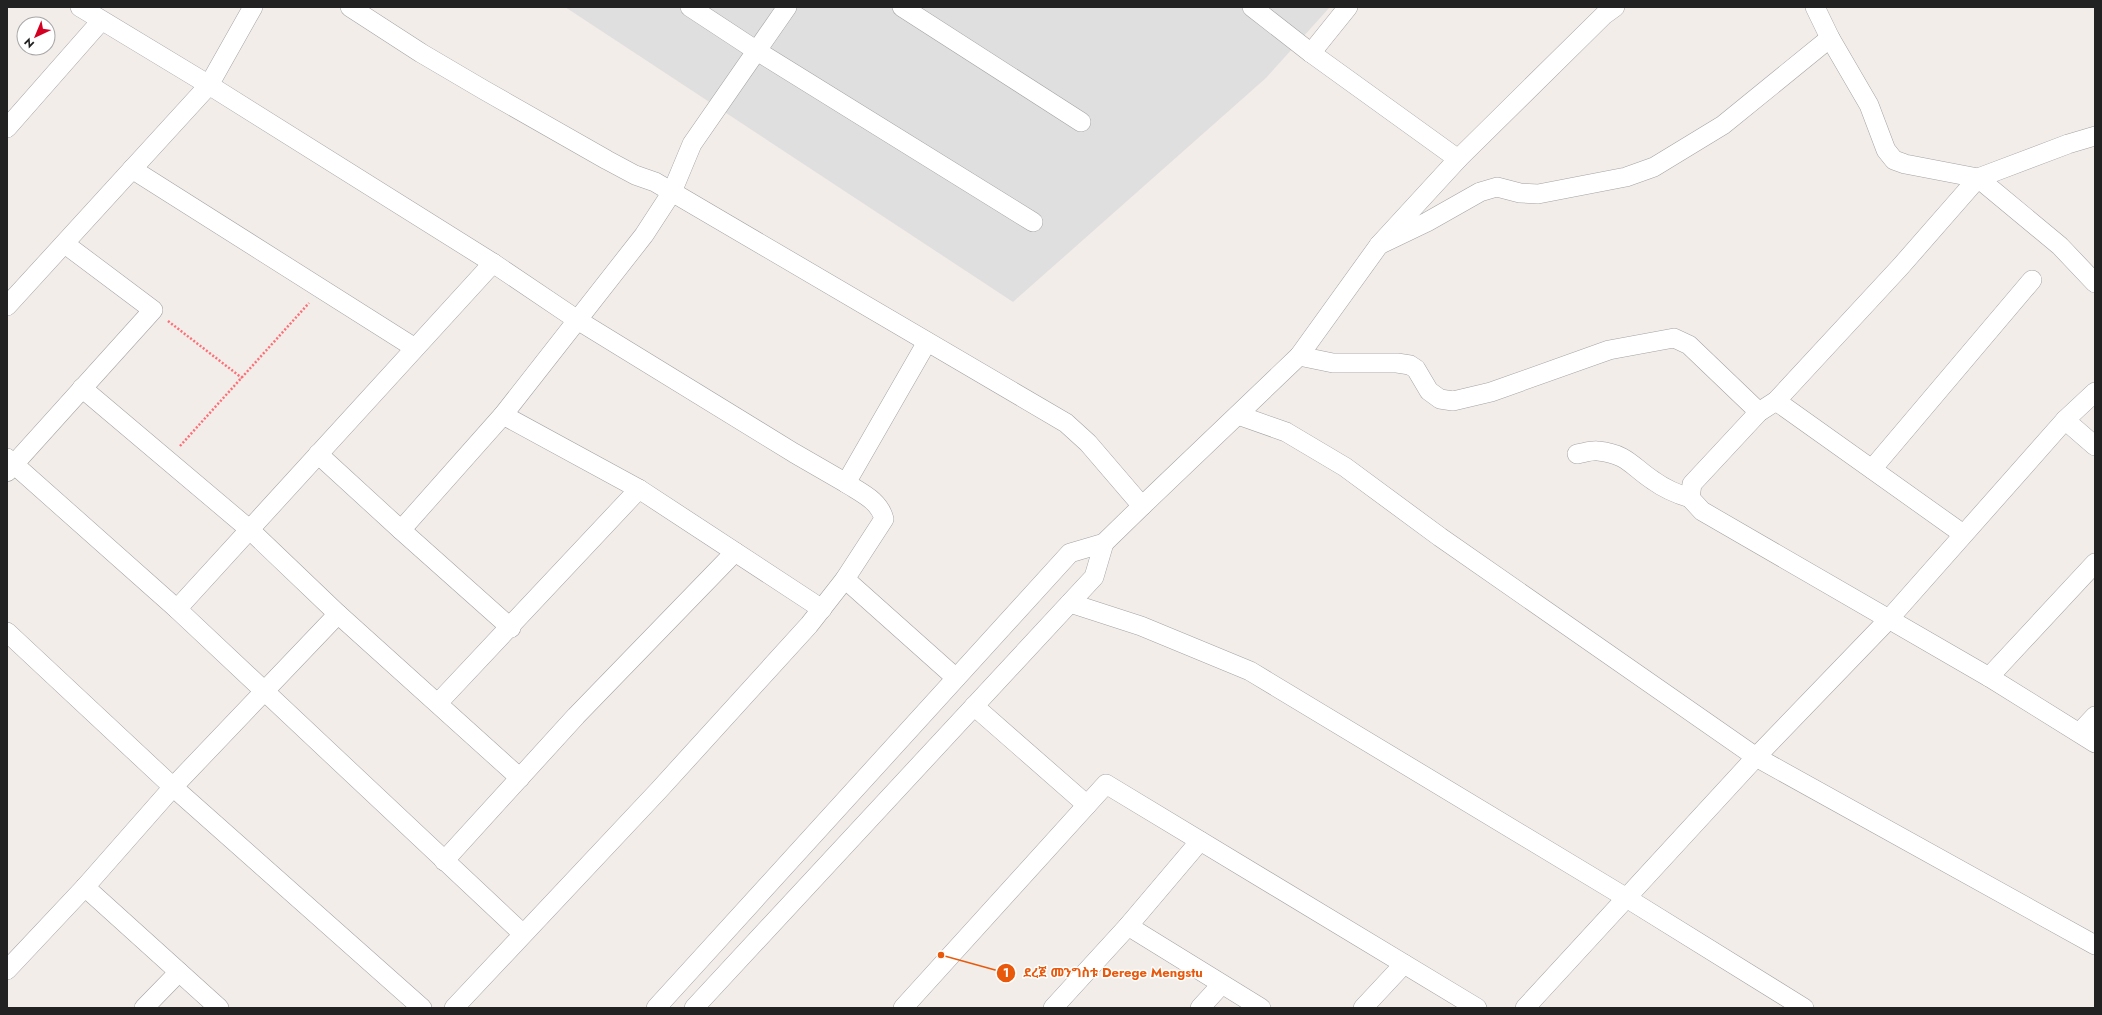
<svg xmlns="http://www.w3.org/2000/svg" width="2102" height="1015" viewBox="0 0 2102 1015" font-family="Jost,'Noto Sans Ethiopic',sans-serif">
  <rect width="100%" height="100%" fill="#f2ede9"/>
  <path fill="#e0dfdf" d="M565,7H1330L1266,78L1013,302Z"/>
  <g fill="none" stroke-linecap="round" stroke-linejoin="round">
    <defs>
      <g id="minor">
        <path d="M80,7L209,85L493,263L579,321L794,453L846,483L927,342"/>
        <path d="M350,7L421,53L484,90L607,160L635,175L655,182L1066,423L1088,443L1142,506L1104,543L1070,553L656,1008"/>
        <path d="M690,7L757,51L1033,222"/>
        <path d="M902,7L1081,122"/>
        <path d="M1252,7L1311,53L1458,159"/>
        <path d="M1815,7L1830,38L1869,105L1886,150L1894,160L1905,164L1978,178L2060,246L2095,283"/>
        <path d="M1311,53L1348,7"/>
        <path d="M7,128L101,21"/>
        <path d="M2095,136L2068,144L1978,178L1901,266L1776,401L1759,412L1692,484L1690,498L1702,511L1989,677L2095,743"/>
        <path d="M132,169L415,348"/>
        <path d="M1379,245L1427,222L1480,192L1497,187L1520,193L1538,194L1626,177L1654,167L1723,125L1830,38"/>
        <path d="M7,306L209,85L253,7"/>
        <path d="M1299,356L1379,245L1458,159L1604,15L1615,7"/>
        <path d="M82,388L249,529L338,614L520,778"/>
        <path d="M1776,401L1963,534"/>
        <path d="M503,415L639,489L822,609"/>
        <path d="M1238,415L1286,432L1345,467L1440,537L1756,757L2095,945"/>
        <path d="M2065,420L2095,446"/>
        <path d="M318,454L401,530L511,628"/>
        <path d="M1577,454C1584,453 1592,450 1598,451C1628,454 1632,467 1654,481C1665,489 1677,494 1690,498"/>
        <path d="M7,458L177,609L523,934"/>
        <path d="M1872,469L2032,280"/>
        <path d="M7,472L153,310L65,244"/>
        <path d="M1142,506L1299,356L1333,363H1397L1410,365L1416,369L1429,391L1440,399L1453,401L1491,392L1609,350L1674,338L1689,345L1759,412"/>
        <path d="M401,530L503,415L644,235L672,192L692,144L787,7"/>
        <path d="M845,579L956,678"/>
        <path d="M1070,603L1141,626L1250,671L1625,897L1804,1008"/>
        <path d="M177,609L493,263"/>
        <path d="M7,632L173,787L422,1008"/>
        <path d="M1989,677L2095,563"/>
        <path d="M438,703L639,489"/>
        <path d="M974,706L1087,805"/>
        <path d="M2080,732L2095,716"/>
        <path d="M444,861L576,716L735,552"/>
        <path d="M85,887L219,1008"/>
        <path d="M1128,926L1261,1008"/>
        <path d="M7,970L85,887L173,787L338,614"/>
        <path d="M144,1008L179,972"/>
        <path d="M454,1008L659,790L809,625L845,579L884,519C879,500 861,493 846,483"/>
        <path d="M694,1008L1094,577L1104,543"/>
        <path d="M903,1008L1106,784L1477,1008"/>
        <path d="M1053,1008L1128,926L1200,841"/>
        <path d="M1200,1008L1221,985"/>
        <path d="M1363,1008L1404,964"/>
        <path d="M1525,1008L1756,757L1889,619L2065,420L2095,392"/>
      </g>
    </defs>
    <use href="#minor" stroke="#a3a3a3" stroke-width="20"/>
    <g stroke="#fd6f77" stroke-width="2.5" stroke-dasharray="2 2" stroke-linecap="butt">
      <path d="M168,321L242,378"/>
      <path d="M180,446L309,303"/>
    </g>
    <use href="#minor" stroke="#fff" stroke-width="19"/>
  </g>
  <path fill="none" stroke="#e8590c" stroke-width="1.5" d="M941 955L1006 973"/>
  <g fill="#e8590c" stroke="#fff" stroke-width="1.5">
    <circle cx="941" cy="955" r="4"/>
    <circle cx="1006" cy="973" r="10"/>
  </g>
  <g font-size="12" text-anchor="middle" font-weight="bold" fill="#fff">
    <text x="1006" y="977">1</text>
  </g>
  <g font-size="13" text-anchor="middle" font-weight="bold" fill="#e8590c" stroke="#fff" stroke-width="3" stroke-linejoin="round" paint-order="stroke">
    <text x="1113" y="977">ደረጀ መንግስቱ Derege Mengstu</text>
  </g>
  <rect width="2102" height="1015" fill="none" stroke="#222222" stroke-width="16"/>
  <g transform="translate(36 36) rotate(224)"><circle r="19" fill="#ffffff" stroke="#a7a7a7"/>
  <path d="M0-3L7 15L0 10L-7 15Z" fill="#d40022"/>
  <text y="-6" font-size="11" font-weight="bold" text-anchor="middle" fill="#222222">N</text>
  </g>
</svg>
